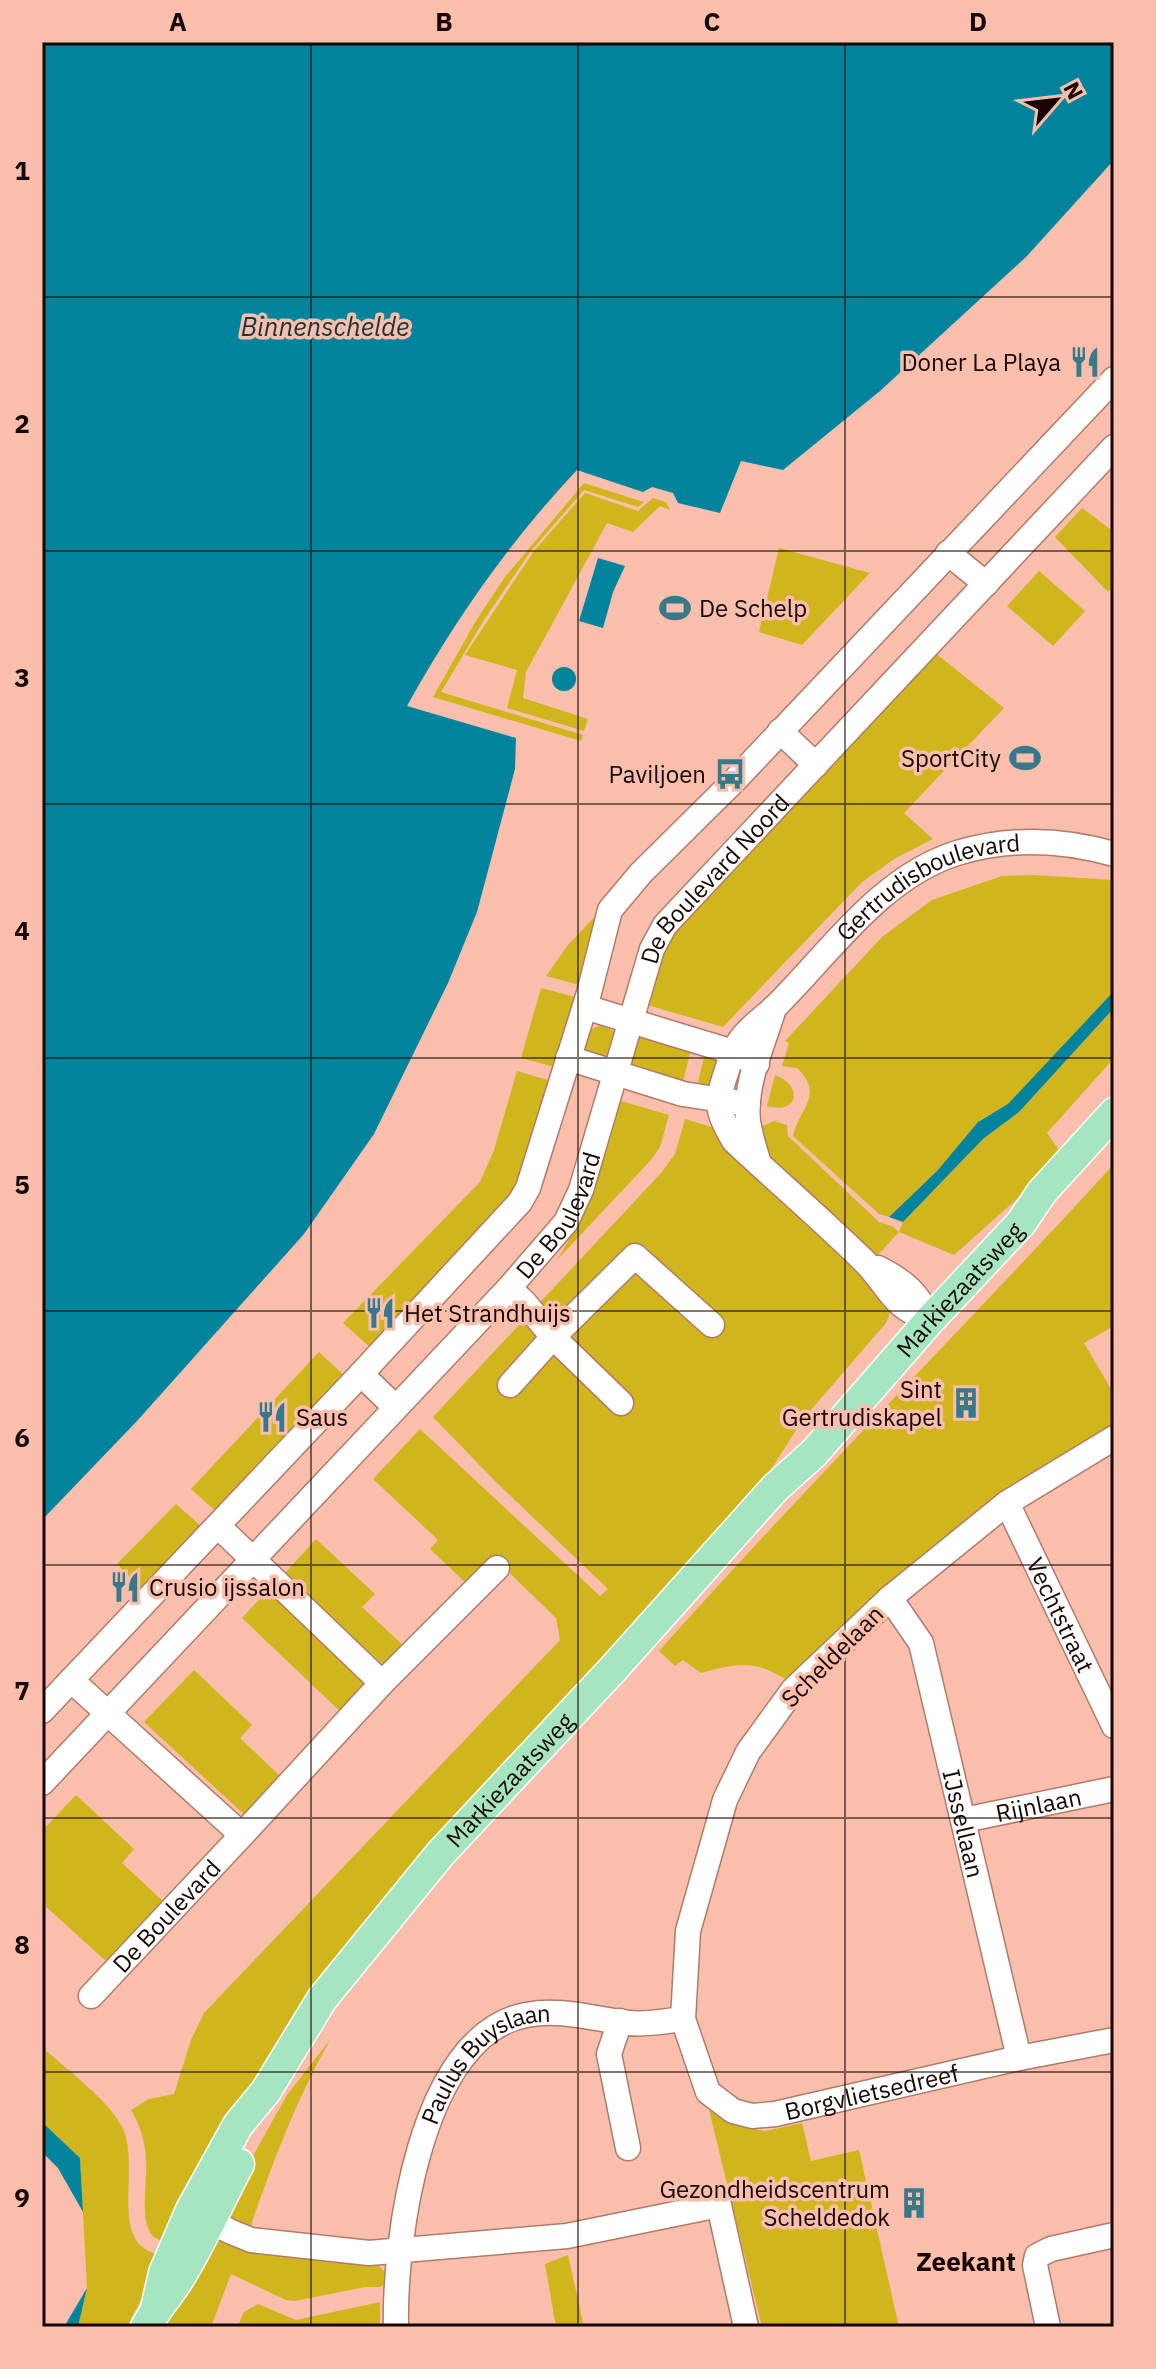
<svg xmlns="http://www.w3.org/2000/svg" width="1156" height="2369" viewBox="0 0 1156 2369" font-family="'IBM Plex Sans',sans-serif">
  <rect width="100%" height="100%" fill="#f9beac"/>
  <g fill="#d1b51d">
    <path d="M584,483L644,502L638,507L584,490L530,552L484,620L441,692L583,735L581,741L433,697L477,619L505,577Z"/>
    <path d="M585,493L638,511L653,498L666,502L670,510L660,506L633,532L607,523L526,672L523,698L588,719L584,731L507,708L517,670L465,655L534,551Z"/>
    <path d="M1082,508L1114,532V586L1108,592L1055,537Z"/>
    <path d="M779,548L870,573L802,645L759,632Z"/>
    <path d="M1039,571L1085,611L1053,646L1007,606Z"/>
    <path d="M934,652L1004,708L904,813L933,839L894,859L862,882L723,1027L644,1004L663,940Z"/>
    <path d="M1034,875L1114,880V991L1008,1105L980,1120L937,1171L889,1217L879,1214L793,1136C799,1109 825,1095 797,1068L782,1066L789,1043L785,1041L882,937L932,900L1002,876Z"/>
    <path d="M622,888L583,986L546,976L568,945Z"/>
    <path d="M541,988L579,998L559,1068L521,1058Z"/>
    <path d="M1114,1008V1058L1047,1133L1064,1157L954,1255L899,1232L877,1256L773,1162L764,1148L758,1128L774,1121L787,1125L788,1136L879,1222L892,1226L899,1232L903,1222L983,1139L1019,1112Z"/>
    <path d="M601,1025L616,1032L607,1059L587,1052L584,1046L590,1030Z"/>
    <path d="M639,1034L691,1049L682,1086L629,1071Z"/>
    <path d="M705,1053L720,1057L712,1095L696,1090Z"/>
    <path d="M517,1071L555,1082L523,1186L373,1350L343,1323L480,1182L494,1150Z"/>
    <path d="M775,1075C804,1086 798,1115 767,1106Z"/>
    <path d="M618,1100L669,1115L660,1147L650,1161L557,1260C592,1205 601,1161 618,1100Z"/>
    <path d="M685,1119L721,1130L859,1267L891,1310L886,1323L804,1418L750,1502L316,1987L245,2095L169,2244C164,2242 156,2239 152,2235C139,2219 148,2178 146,2159C145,2141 140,2125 131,2110L149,2099L174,2094L191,2040L204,2013L560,1640L556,1618L495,1559L469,1586L430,1549L438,1540L373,1479L420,1429L600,1596L608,1589L495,1481L433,1417L662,1172L675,1154Z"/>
    <path d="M1114,1164V1326L1084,1343L1114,1394V1423L978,1515L790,1682C756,1660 740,1662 701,1673L683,1660L675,1666L659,1651C807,1485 964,1328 1114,1164Z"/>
    <path d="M319,1352L348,1379L220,1515L191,1489Z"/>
    <path d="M176,1504L202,1527L142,1589L117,1564Z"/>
    <path d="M316,1539L375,1594L362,1607L408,1650L389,1670L284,1574Z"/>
    <path d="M269,1589L374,1685L345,1716L242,1618Z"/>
    <path d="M194,1670L252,1725L240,1738L284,1780L248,1818L144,1722Z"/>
    <path d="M76,1795L134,1849L122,1863L166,1904L109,1964L42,1903V1831Z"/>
    <path d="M330,2040C296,2100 271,2166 249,2231L226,2217L225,2206L287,2095Z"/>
    <path d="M42,2047C65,2068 107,2099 121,2125C140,2158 115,2221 141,2246C146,2251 157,2254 163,2257L127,2327H78L87,2288L80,2158L42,2122Z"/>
    <path d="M709,2110L749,2128L765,2131L802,2123L811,2161L859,2150L899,2327H762Z"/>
    <path d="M222,2239L375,2262L386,2273V2282L381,2287H365L295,2301L286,2300L231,2274L211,2327H161L214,2240Z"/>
    <path d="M568,2255L584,2327H556L545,2264Z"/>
    <path d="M380,2302V2327H237L244,2312L258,2304L296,2320Z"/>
  </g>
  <g fill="#00849d">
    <path d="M42,42H1114V160L1026,257L880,391L783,470L741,461L720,513L678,503L673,493L652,487L643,492L577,470C510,541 454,621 407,706L516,738L515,769L477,912L448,983L374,1134L304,1234L137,1421L42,1520Z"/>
    <path d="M598,558L625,566L613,592L603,628L579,621Z"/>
    <circle cx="564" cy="679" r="12"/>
    <path d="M1114,991V1008L1019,1112L983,1139L903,1222L889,1217L937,1171L978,1122L1008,1104Z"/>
    <path d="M42,2122L80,2158L83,2212L58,2168L42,2152Z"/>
    <path d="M87,2288L78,2327H64Z"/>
  </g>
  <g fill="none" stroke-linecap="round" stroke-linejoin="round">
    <defs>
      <g id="minor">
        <path d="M948,553L986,584"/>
        <path d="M780,731L816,765"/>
        <path d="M585,1007L733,1052L757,1064"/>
        <path d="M568,1058L683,1094L748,1104"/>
        <path d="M759,1164C755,1150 750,1135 748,1121C744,1083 764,1043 774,1008"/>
        <path d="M878,1268C904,1281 919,1294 930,1320"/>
        <path d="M509,1288L524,1302L553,1337L510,1385"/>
        <path id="s1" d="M930,1320C889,1306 890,1286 862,1259C821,1219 777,1181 734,1141C728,1130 719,1116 719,1102C719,1091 730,1060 735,1049C744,1030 762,1020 777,1005C831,951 881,877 957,853C1010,837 1062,839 1114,854"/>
        <path d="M361,1374L395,1407"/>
        <path d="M621,1403L553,1337L635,1256L712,1325"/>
        <path id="s2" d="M1114,1438L1007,1503L890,1598L793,1690L748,1752L725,1800L688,1931L683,2019L708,2092L733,2111L752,2116L775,2114L1019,2058L1114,2040"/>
        <path id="s3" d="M1007,1503L1114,1726"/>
        <path id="s4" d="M890,1598L921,1643L1019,2058"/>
        <path d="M71,1680L242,1835L382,1683L218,1526"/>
        <path d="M382,1683L497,1568"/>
        <path d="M42,1711L361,1374L520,1202L528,1188L589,993L610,910L641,873L735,780L1114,379"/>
        <path id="s5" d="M42,1783L509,1288L566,1222L581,1190L652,949L665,925L1114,447"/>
        <path id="s6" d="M964,1820L1114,1789"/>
        <path id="s7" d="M91,1996L242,1835"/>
        <path d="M620,2021L609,2054L628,2148"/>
        <path d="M197,2213L229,2231L251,2240L369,2253L567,2236L719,2205L746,2327"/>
        <path id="s8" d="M396,2327C394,2241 420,2035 526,2015C560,2008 594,2019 629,2023C647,2025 665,2021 683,2019"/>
        <path d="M1048,2327L1035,2265L1037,2256L1051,2249L1114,2235"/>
      </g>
      <g id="major">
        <path id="s9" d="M156,2308L164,2273L191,2210L238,2125L266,2091L322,1999L441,1853L614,1668L775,1488L814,1453L930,1320L1021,1223L1042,1192L1114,1113"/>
        <path d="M146,2327C155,2310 167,2297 178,2280C201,2244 218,2203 239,2164"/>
      </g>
    </defs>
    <use href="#minor" stroke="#b17b6b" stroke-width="27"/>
    <use href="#major" stroke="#fff" stroke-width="33"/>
    <use href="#minor" stroke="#fff" stroke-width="24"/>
    <use href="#major" stroke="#a6e5c2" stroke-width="30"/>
  </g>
  <path fill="none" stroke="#180602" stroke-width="2" stroke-opacity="0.55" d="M311,42V2327M578,42V2327M845,42V2327M42,297H1114M42,551H1114M42,804H1114M42,1058H1114M42,1311H1114M42,1565H1114M42,1818H1114M42,2072H1114"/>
  <defs>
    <symbol id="restaurant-bare" viewBox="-9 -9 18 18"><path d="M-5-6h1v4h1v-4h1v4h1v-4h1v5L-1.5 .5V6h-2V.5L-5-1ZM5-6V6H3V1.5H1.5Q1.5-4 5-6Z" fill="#36798a" stroke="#f9beac" stroke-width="2.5" paint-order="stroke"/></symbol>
    <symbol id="stadium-bare" viewBox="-9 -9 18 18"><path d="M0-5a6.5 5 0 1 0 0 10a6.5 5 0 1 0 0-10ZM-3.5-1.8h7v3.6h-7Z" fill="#36798a" stroke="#f9beac" stroke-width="2.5" paint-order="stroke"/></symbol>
    <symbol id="bus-bare" viewBox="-9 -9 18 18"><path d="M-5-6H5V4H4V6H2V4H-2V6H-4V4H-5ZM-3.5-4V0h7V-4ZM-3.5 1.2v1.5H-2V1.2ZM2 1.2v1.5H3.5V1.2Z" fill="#36798a" stroke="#f9beac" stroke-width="2.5" paint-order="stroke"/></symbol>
    <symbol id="building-bare" viewBox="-9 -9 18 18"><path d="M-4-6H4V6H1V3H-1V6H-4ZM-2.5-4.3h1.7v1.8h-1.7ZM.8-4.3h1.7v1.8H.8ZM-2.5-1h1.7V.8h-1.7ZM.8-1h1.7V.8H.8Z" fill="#36798a" stroke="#f9beac" stroke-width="2.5" paint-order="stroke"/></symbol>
  </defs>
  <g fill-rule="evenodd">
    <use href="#restaurant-bare" x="1063" y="340" width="44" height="44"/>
    <use href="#stadium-bare" x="653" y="586" width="44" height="44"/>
    <use href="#stadium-bare" x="1003" y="736" width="44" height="44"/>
    <use href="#bus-bare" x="708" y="752" width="44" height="44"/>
    <use href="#restaurant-bare" x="358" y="1291" width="44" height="44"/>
    <use href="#building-bare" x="944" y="1381" width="44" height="44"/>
    <use href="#restaurant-bare" x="250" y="1395" width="44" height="44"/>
    <use href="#restaurant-bare" x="103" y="1565" width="44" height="44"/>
    <use href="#building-bare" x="892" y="2181" width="44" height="44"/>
  </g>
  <g text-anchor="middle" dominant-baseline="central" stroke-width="7" stroke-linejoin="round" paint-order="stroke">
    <g font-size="24" fill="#180602" stroke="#f9beac" text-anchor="end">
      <text x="1061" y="362">Doner La Playa</text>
      <text x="699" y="608" text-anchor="start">De Schelp</text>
      <text x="1001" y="758">SportCity</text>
      <text x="706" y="774">Paviljoen</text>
      <text x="404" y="1313" text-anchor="start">Het Strandhuijs</text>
      <text x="942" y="1389">Sint<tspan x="942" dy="28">Gertrudiskapel</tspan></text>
      <text x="296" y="1417" text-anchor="start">Saus</text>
      <text x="149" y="1587" text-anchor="start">Crusio ijssalon</text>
      <text x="890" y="2189">Gezondheidscentrum<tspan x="890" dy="28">Scheldedok</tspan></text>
    </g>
    <g font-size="24" fill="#180602" stroke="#f9beac">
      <text stroke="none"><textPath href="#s5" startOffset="1148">De Boulevard Noord</textPath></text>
      <text stroke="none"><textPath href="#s1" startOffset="624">Gertrudisboulevard</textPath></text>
      <text stroke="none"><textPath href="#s5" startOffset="770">De Boulevard</textPath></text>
      <text stroke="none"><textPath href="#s9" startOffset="1308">Markiezaatsweg</textPath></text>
      <text stroke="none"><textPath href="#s3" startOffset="124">Vechtstraat</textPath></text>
      <text transform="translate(832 1656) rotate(-45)">Scheldelaan</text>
      <text stroke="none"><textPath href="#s9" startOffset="642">Markiezaatsweg</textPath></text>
      <text stroke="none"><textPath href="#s6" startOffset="76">Rijnlaan</textPath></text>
      <text stroke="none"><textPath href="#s4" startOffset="240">IJssellaan</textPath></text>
      <text stroke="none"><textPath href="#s7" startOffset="110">De Boulevard</textPath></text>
      <text stroke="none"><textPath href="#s8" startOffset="296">Paulus Buyslaan</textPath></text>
      <text stroke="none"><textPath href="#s2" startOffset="1014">Borgvlietsedreef</textPath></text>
    </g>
    <g font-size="26" font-style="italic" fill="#16353d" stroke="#f9beac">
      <text x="325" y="326">Binnenschelde</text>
    </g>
    <g font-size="26" font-weight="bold" fill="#180602" stroke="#f9beac">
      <text x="966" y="2261">Zeekant</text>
    </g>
  </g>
  <rect width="1156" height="2369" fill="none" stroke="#f9beac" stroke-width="88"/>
  <g transform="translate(1056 100) rotate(62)" stroke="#f9beac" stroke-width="6" paint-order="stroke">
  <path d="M0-6L14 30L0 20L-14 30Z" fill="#180602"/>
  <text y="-12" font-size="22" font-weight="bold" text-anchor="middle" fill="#180602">N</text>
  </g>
  <rect x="44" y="44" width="1068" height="2281" fill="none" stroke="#180602" stroke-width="3"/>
  <g font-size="26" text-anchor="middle" font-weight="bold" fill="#180602">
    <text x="178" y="31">A</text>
    <text x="444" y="31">B</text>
    <text x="712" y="31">C</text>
    <text x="978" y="31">D</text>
    <text x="22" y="180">1</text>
    <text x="22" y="433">2</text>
    <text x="22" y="687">3</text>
    <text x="22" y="940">4</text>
    <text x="22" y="1194">5</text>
    <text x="22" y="1447">6</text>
    <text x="22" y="1700">7</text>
    <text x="22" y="1954">8</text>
    <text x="22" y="2207">9</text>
  </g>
</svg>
